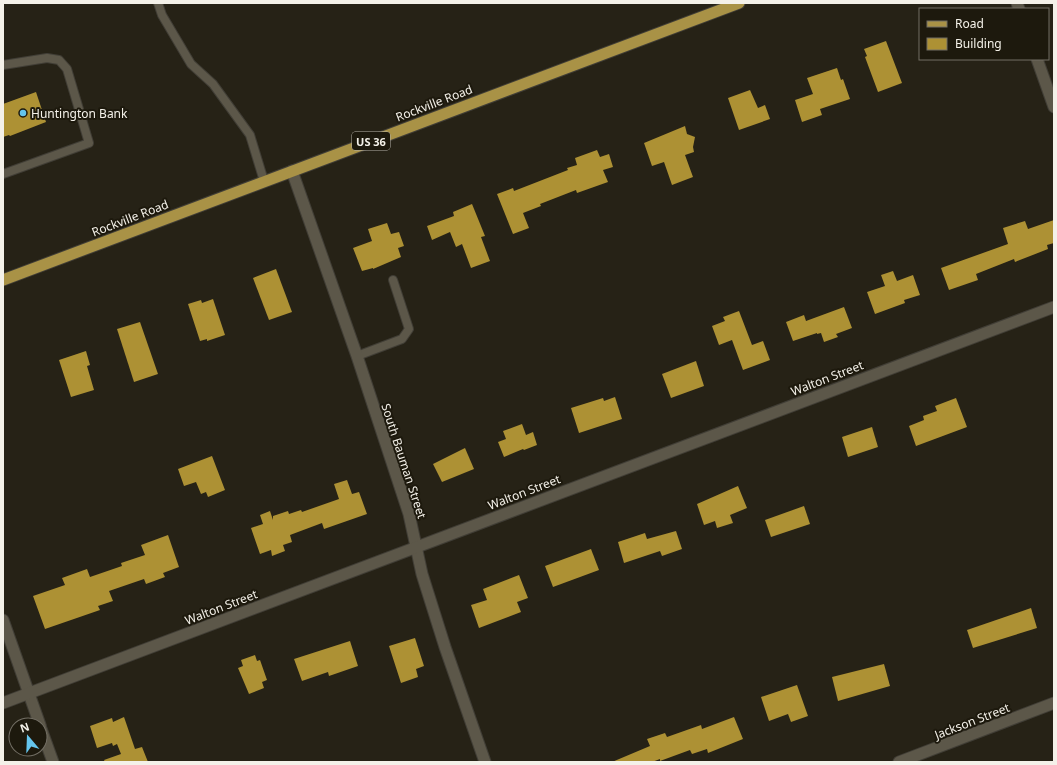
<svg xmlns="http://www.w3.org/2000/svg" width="1057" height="765" viewBox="0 0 1057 765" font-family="'Noto Sans',sans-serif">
  <rect width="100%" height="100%" fill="#262216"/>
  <g fill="#ad9134">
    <path d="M886,41L902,83L878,92L865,57L867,56L864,49Z"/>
    <path d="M837,68L841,80L843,79L850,99L820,109L822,115L802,122L795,100L813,94L807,78Z"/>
    <path d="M750,90L758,108L765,105L770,119L739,130L728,98Z"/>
    <path d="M36,92L46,122L10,136L9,135L3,137V104Z"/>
    <path d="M685,126L687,134L695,137L693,147L694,152L685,155L693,177L672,185L664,162L652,166L644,143Z"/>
    <path d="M597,150L600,157L609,154L613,167L603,170L608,182L577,193L576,190L540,204L541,206L523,213L529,228L513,234L497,194L513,188L514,191L568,170L567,168L577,165L575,158Z"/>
    <path d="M472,204L485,236L481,237L490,261L471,268L462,244L456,247L450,232L432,240L427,226L454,216L453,212Z"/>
    <path d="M1054,220V243L1047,245L1048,249L1015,262L1014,259L976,274L978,280L949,290L941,268L1008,244L1003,228L1025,221L1028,229Z"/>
    <path d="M387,223L391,234L399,232L404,246L398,248L401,257L373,269V268L362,271L353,248L372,241L368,229Z"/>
    <path d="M276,269L292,312L269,320L253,278Z"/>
    <path d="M893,271L897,281L913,275L920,295L904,300L905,303L875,314L867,292L885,286L881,275Z"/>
    <path d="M213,299L225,335L207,341V339L200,341L188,304L201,300L202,303Z"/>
    <path d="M844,307L852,328L836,334L838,337L824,342L821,333L817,334V333L793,341L786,322L804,315L806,321Z"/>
    <path d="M739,311L752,345L763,341L770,360L743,370L732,340L719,345L712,326L725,321L723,317Z"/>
    <path d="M140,322L158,374L134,382L117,329Z"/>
    <path d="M86,351L90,365L87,366L94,390L71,397L59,360Z"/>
    <path d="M696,361L704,386L671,398L662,374Z"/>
    <path d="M615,397L622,419L579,433L571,408L603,398L604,401Z"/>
    <path d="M956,398L967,427L916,446L909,426L924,420L923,416L937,411L935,406Z"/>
    <path d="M522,424L526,435L533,432L537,445L524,450L523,449L504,457L498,442L506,439L503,431Z"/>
    <path d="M872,427L878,447L848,457L842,437Z"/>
    <path d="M465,448L474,469L442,482L433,464Z"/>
    <path d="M212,456L225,490L208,497L206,492L201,494L196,482L184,486L178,469Z"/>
    <path d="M347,480L352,494L359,492L367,514L324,529L322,523L290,535L292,542L283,545L285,551L272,556L271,550L260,554L251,528L263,524L260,515L270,511L273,520V516L288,511L289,514L301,510L302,512L339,499L334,484Z"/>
    <path d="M738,486L747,508L730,515L733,523L717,528L715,521L704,525L697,504Z"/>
    <path d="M804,506L810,524L771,537L765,520Z"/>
    <path d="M676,531L682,549L662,556L660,551L624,563L618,542L645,533L647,539Z"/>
    <path d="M168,535L179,567L163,573L165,577L146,584L144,579L109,591L113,601L98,606L100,610L45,629L33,596L65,585L62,578L87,569L90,577L122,566L121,563L145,555L141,545Z"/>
    <path d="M591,549L599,570L553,587L545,566Z"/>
    <path d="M519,575L528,598L517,602L521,612L479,628L471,605L487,600L483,589Z"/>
    <path d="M1031,608L1037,628L973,648L967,630Z"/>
    <path d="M415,638L424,666L416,669L418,677L401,683L389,646Z"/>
    <path d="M350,641L358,666L329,676L328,672L302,681L294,659Z"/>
    <path d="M255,655L257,661L260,660L267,680L262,682L264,688L249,694L238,668L243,666L241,660Z"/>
    <path d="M884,664L890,686L838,701L832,677Z"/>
    <path d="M797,685L808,716L791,722L788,714L769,721L761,697Z"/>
    <path d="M124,717L135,749L142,747L148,762H105L104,760L121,754L117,744L113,746L112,743L97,748L90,726L112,718L113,722Z"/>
    <path d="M734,717L743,739L708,753L707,749L692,754L690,750L660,761V759L652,762H612L650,746L647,739L665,733L667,737L701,725L702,729Z"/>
  </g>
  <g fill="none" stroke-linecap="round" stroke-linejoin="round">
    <defs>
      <g id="service">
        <path d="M158,3L162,15L191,64L213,84L250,135L264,181"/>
        <path d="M3,65L47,58L59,60L67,69L89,143L3,174"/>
        <path d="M357,356L402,339L409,329L393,280"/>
      </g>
      <g id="minor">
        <path d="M1017,3L1019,9"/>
        <path d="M1037,59L1054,107"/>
        <path d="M292,171L357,356L409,514L422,574L445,647L485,762"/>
        <path d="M3,620L40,725"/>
        <path d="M3,703L1054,307"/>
        <path d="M40,726L53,762"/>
        <path d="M899,762L1054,703"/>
      </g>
      <path id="primary" d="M3,280L739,3"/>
    </defs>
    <use href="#service" stroke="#413e36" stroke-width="10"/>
    <use href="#minor" stroke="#413e36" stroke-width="13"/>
    <use href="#primary" stroke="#413e36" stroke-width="13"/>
    <use href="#service" stroke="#5c5749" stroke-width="8"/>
    <use href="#minor" stroke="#5c5749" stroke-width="11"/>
    <use href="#primary" stroke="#a99246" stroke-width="11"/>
  </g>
  <circle fill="#64c5ee" stroke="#1d190d" stroke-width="1.5" cx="23" cy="113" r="4"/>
  <g text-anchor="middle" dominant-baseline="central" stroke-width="4" stroke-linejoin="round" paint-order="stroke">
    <rect fill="#1d190d" stroke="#b4b0a7" stroke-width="1" x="352" y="132" width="38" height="18" rx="3"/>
    <g font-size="11" font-weight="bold" fill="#f4f1e9">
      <text x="371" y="141">US 36</text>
    </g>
    <g font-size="12" fill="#f4f1e9" stroke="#1d190d">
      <text transform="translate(434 103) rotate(-21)">Rockville Road</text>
      <text transform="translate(130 218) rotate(-21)">Rockville Road</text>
      <text transform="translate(827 378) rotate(-21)">Walton Street</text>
      <text transform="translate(404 461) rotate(72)">South Bauman Street</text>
      <text transform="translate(524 492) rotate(-21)">Walton Street</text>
      <text transform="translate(221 607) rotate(-21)">Walton Street</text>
      <text transform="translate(972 721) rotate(-21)">Jackson Street</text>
    </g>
    <g font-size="12" fill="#f4f1e9" stroke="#1d190d" text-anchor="start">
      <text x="31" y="113">Huntington Bank</text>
    </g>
  </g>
  <rect width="1057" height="765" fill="none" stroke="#f4f1e9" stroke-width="8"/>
  <rect x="919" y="8" width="130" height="52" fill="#1d190d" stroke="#736f65"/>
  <rect x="927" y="21" width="20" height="6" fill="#a99246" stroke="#736f65"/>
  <text x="955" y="28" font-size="12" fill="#f4f1e9">Road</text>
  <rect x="927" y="38" width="20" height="12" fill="#ad9134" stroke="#736f65"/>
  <text x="955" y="48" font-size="12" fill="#f4f1e9">Building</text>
  <g transform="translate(28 737) rotate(341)"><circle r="19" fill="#1d190d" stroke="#736f65"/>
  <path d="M0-3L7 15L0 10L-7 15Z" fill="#64c5ee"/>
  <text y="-6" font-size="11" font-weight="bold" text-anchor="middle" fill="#f4f1e9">N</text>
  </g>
</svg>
